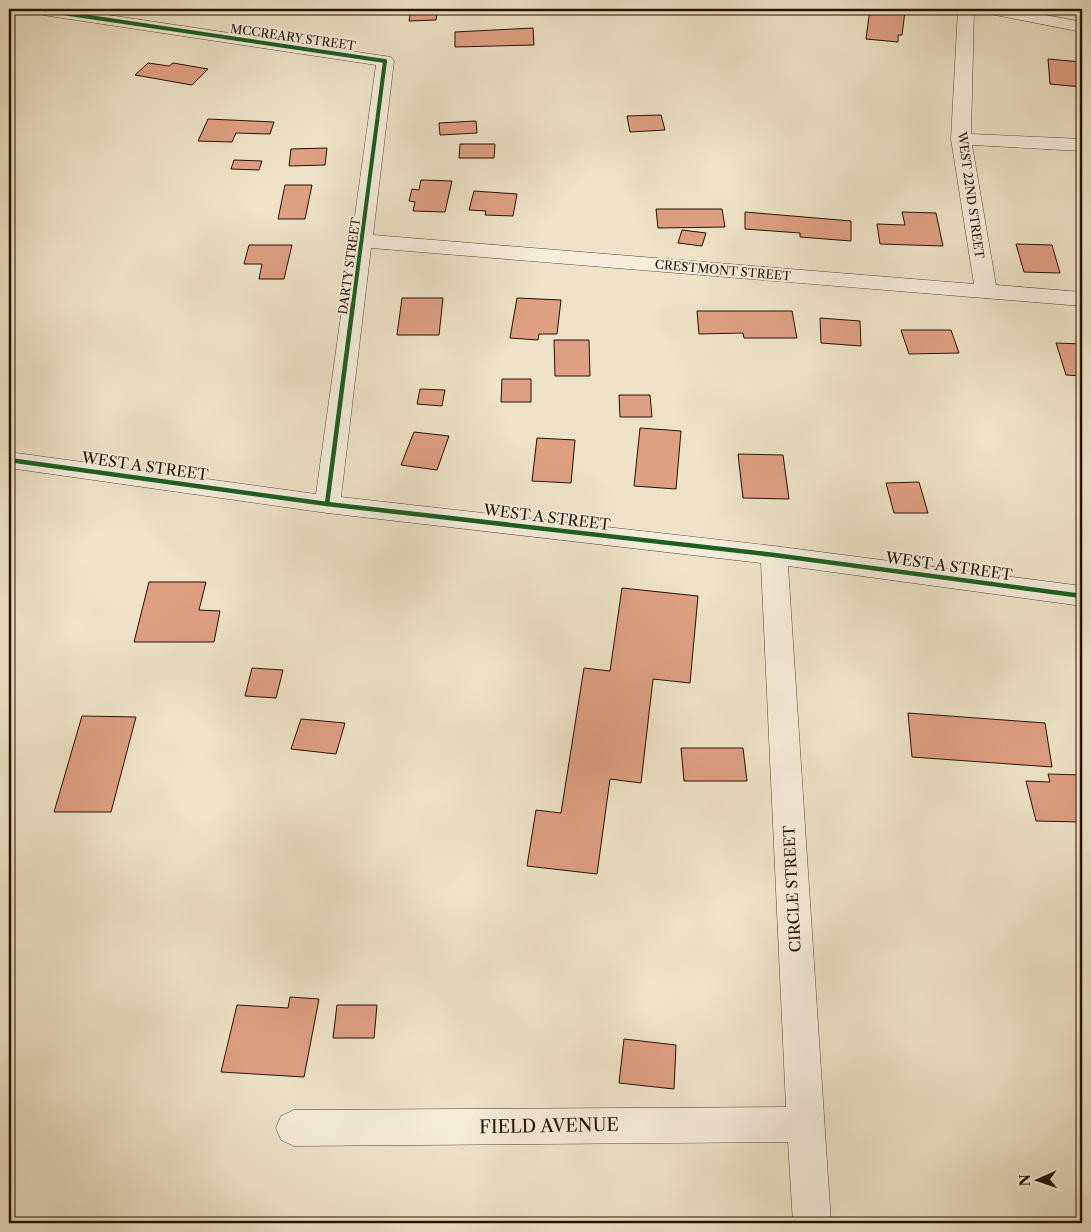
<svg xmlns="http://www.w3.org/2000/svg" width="1091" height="1232" viewBox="0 0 1091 1232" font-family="'Libre Caslon Text',serif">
  <rect width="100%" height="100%" fill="#eee3c7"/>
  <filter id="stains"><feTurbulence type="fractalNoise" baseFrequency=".004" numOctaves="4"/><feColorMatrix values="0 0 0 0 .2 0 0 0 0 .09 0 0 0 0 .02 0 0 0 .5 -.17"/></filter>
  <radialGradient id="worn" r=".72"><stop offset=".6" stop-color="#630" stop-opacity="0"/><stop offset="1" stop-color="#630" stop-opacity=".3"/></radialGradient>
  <g fill="#df9f83" stroke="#261100">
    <path d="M411,9H438L436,20L409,21Z"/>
    <path d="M870,9L905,11L902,35H898V42L866,39Z"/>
    <path d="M533,28L534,45L455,47V32Z"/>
    <path d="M1048,59L1082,62V87L1050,84Z"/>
    <path d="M148,63L169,66L173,63L208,69L192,85L135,75Z"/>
    <path d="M661,115L665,130L630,132L627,116Z"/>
    <path d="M208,119L274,122L270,134L236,133L232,142L198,141Z"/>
    <path d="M476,121L477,133L440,135L439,123Z"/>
    <path d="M460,144H495L494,158H459Z"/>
    <path d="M327,148L325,165L289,166L291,149Z"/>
    <path d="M234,160L262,161L259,170L231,169Z"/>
    <path d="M421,180L452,181L445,212L413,211L415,202L409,201L412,189L419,190Z"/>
    <path d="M285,185H312L305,219H278Z"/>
    <path d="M474,191L517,194L513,216L485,215L486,211L469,210Z"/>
    <path d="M656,209H722L725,227L658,228Z"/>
    <path d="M745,212L851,221V241L800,237V233L745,229Z"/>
    <path d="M902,212L936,213L943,246L880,244L877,224L905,225Z"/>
    <path d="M682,230L706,233L702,246L678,243Z"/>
    <path d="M1016,244L1052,245L1060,273L1024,272Z"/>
    <path d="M249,245H292L284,279H259L262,264H244Z"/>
    <path d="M402,298H443L439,335H397Z"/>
    <path d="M517,298L561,300L557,334H539L538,340L510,338Z"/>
    <path d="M697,311H792L797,338H744L743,333L699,334Z"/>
    <path d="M820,318L860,321L861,346L821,343Z"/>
    <path d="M901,330H951L959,353L909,354Z"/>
    <path d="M554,340H589L590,376H555Z"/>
    <path d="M1056,343L1082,344V376L1066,375Z"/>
    <path d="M502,379H531V402H501Z"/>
    <path d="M420,389L445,390L442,406L417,404Z"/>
    <path d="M619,395H650L652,417H620Z"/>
    <path d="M640,428L681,431L676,489L634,486Z"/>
    <path d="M414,432L449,436L437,470L401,465Z"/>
    <path d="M537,438L575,440L571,483L532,481Z"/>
    <path d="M738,454L783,455L789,499L743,498Z"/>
    <path d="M919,482L928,513H894L886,483Z"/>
    <path d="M149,582H206L199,610L220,611L214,642H134Z"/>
    <path d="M622,588L698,596L690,683L653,679L641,783L610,779L597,874L527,866L536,810L561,813L584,668L610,671Z"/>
    <path d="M252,668L283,670L276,698L245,696Z"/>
    <path d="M908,713L1045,723L1052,767L912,757Z"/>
    <path d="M82,716L136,717L111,812H54Z"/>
    <path d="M301,719L345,723L336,754L291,749Z"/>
    <path d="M681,748H743L747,781H684Z"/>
    <path d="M1048,774L1082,775V822L1036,821L1026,781L1050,782Z"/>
    <path d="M290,997L319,999L304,1077L221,1072L237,1005L288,1008Z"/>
    <path d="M337,1005H377L374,1038H333Z"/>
    <path d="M624,1039L676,1045L674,1089L619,1083Z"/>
    <rect x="399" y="1221" width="74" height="2"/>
  </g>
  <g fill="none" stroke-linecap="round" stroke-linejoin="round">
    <defs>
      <g id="minor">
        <path d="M42,9H68L391,57L394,61L373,235L974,284L951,139L958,9H974L971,134L1082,139V151L972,145L996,285L1082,292V306L371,248L341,497L774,546L1082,586V606L788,566L831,1223H793L788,1142L294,1146L281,1140L276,1128L281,1116L294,1110L786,1107L761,563L327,513L9,468V452L316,494L376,65L49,16L43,15L41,11Z"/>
        <path d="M982,9H1015L1082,22V32L990,14L984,13Z"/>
      </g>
    </defs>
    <use href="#minor" stroke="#584632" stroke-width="1"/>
    <use href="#minor" fill="#f4eddb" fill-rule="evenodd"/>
    <defs>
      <path id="cycleway-far1" d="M49,11L385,61L353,305"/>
      <g id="cycleway">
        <path d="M9,460L327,504L774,555L1082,596"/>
        <path d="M327,504L353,304"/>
      </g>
    </defs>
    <use href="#cycleway-far1" stroke="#f4eddb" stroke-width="6"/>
    <use href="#cycleway" stroke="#f4eddb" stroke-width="8"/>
    <use href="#cycleway-far1" stroke="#1b5e20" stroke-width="4"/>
    <use href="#cycleway" stroke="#1b5e20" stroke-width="4.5"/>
  </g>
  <g text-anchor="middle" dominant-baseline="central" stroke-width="4" stroke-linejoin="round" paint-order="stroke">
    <g font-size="12" fill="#261100" stroke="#f4eddb">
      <text transform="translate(293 37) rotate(8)">MCCREARY STREET</text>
      <text transform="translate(971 195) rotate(82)">WEST 22ND STREET</text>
      <text transform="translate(349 266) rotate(-82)">DARTY STREET</text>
      <text transform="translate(723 270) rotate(5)">CRESTMONT STREET</text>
    </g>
    <g font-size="15" fill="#261100" stroke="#f4eddb">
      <text transform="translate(145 466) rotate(8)">WEST A STREET</text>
      <text transform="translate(547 517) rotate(7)">WEST A STREET</text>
      <text transform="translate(949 566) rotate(8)">WEST A STREET</text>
      <text transform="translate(792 889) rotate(-93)">CIRCLE STREET</text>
    </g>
    <g font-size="18" fill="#261100" stroke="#f4eddb">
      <text transform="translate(549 1126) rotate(-1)">FIELD AVENUE</text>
    </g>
  </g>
  <rect width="1091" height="1232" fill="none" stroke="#eee3c7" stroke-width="30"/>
  <rect x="10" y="10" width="1071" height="1212" fill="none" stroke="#261100" stroke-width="2.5"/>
  <rect x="15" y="15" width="1061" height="1202" fill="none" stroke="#261100"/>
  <g transform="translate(1038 1180) rotate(268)" stroke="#f4eddb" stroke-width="4" paint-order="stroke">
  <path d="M0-4L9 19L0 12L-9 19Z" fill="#261100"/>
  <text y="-8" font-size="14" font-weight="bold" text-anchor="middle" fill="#261100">N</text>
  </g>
  <rect width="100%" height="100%" filter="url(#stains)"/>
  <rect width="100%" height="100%" fill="url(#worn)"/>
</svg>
